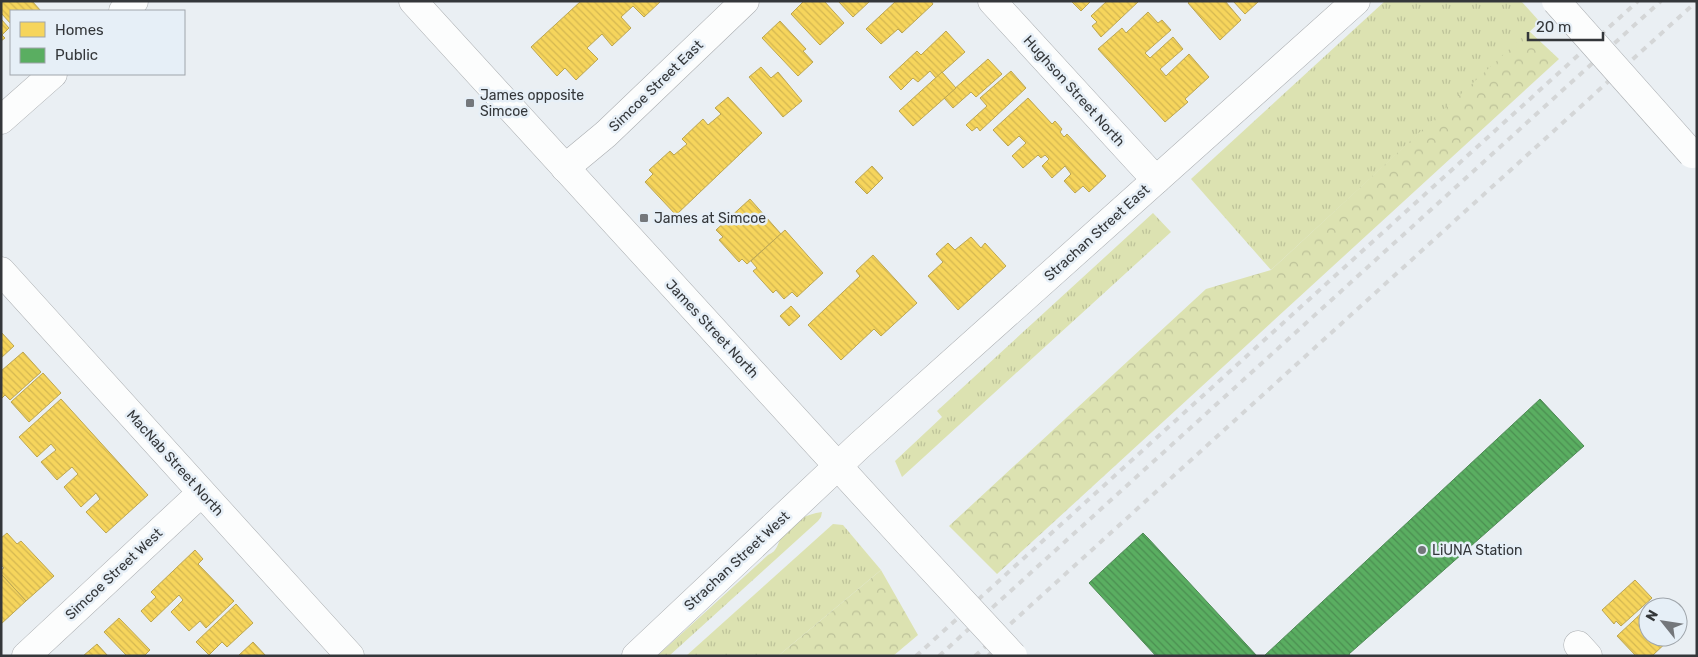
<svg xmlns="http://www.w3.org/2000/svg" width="1698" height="657" viewBox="0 0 1698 657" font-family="Rubik,sans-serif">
  <defs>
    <pattern id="grass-tufts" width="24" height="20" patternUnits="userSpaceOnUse" patternTransform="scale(1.25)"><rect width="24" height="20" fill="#dce2b1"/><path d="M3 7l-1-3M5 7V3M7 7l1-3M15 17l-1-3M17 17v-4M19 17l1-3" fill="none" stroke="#bdc299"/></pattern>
    <pattern id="forest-crowns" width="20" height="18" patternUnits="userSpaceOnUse" patternTransform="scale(1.25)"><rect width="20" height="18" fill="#dce2b1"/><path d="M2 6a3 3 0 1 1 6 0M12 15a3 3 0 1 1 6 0" fill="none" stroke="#bdc299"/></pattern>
    <pattern id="homes-back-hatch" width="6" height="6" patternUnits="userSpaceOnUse" patternTransform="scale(1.25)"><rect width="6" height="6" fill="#f6d55c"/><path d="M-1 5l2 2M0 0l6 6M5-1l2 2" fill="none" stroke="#d4b751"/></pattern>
    <pattern id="public-back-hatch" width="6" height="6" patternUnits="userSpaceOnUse" patternTransform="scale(1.25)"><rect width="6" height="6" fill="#5aae61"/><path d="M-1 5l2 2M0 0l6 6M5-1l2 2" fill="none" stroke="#4b8e51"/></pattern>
  </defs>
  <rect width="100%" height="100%" fill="#eaeff3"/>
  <g fill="url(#grass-tufts)">
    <path d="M1385,1H1521L1540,22L1271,270L1191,179Z"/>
    <path d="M1153,213L1171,232L902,477L895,461L942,417L937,411Z"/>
    <path d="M822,512L821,517L818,521L669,656H657L768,555C778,551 777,544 782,536C790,522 806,514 822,512Z"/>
    <path d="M833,524L843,525L881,570L778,656H686Z"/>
  </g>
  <g fill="url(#forest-crowns)">
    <path d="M1529,31L1559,59L997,574L949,526L1206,289L1271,270Z"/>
    <path d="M881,570L918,635L893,656H778Z"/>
  </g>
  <g fill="url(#homes-back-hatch)" stroke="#bca652">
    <path d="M1,1H32L41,11H11V24L1,13Z"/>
    <path d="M581,1H661L644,17L633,6L621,17L631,28L612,46L602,34L587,48L598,59L576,80L565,68L557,76L531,47Z"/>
    <path d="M804,1H824L844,23L820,45L791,14Z"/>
    <path d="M838,1H870L853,17Z"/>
    <path d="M896,1H931L933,4L902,33L898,29L881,44L866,29Z"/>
    <path d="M1071,1H1091L1081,11Z"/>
    <path d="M1107,1H1139L1101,37L1092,26L1097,22L1091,16Z"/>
    <path d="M1190,1H1225L1241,20L1220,40L1188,3Z"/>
    <path d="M1233,1H1259L1245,14Z"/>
    <path d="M1148,12L1158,23L1162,20L1171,30L1145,53L1150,58L1173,37L1183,49L1160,69L1166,76L1189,54L1209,77L1185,99L1188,102L1165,122L1098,49L1122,28L1126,33Z"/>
    <path d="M1,19L9,28L2,35L5,38L1,41Z"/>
    <path d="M780,21L806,49L803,51L813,62L798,76L762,38Z"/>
    <path d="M946,31L965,52L936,78L930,71L918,82L913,78L901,90L889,77L917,51L921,55Z"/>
    <path d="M988,59L1002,74L976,97L971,92L953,108L944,98Z"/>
    <path d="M761,67L771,78L778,72L802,101L783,117L749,77Z"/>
    <path d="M1011,71L1026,88L980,131L977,127L972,131L966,125L987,106L980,98Z"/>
    <path d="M942,72L956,88L913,126L899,111Z"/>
    <path d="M728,97L762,133L676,215L645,182L653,174L649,170L670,151L674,155L687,144L682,139L703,119L708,125L721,114L715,108Z"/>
    <path d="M1028,98L1052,124L1055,121L1062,129L1060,132L1064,137L1067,134L1106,176L1089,192L1083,186L1075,193L1064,181L1071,174L1065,166L1052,178L1042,166L1049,159L1045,155L1041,158L1038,155L1023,168L1012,156L1026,143L1019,136L1008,146L993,130Z"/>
    <path d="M872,166L883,178L867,194L855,182Z"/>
    <path d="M750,199L781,234L747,264L742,259L739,262L719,240L723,237L716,230Z"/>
    <path d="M785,230L823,273L797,297L792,292L784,299L776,290L773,293L753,271L757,268L751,261Z"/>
    <path d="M971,237L981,248L985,243L1006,266L958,310L928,276L943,262L936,254L948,243L955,250Z"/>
    <path d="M873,255L917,303L881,336L874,329L841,360L808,325L860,276L856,271Z"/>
    <path d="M791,306L800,316L789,326L780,316Z"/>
    <path d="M1,332L14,346L1,358Z"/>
    <path d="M23,352L41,372L10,400L5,395L1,399V371Z"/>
    <path d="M43,373L61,393L29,422L11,402Z"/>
    <path d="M61,399L148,495L106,533L86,512L100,499L96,493L81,507L64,487L78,474L72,467L57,480L41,462L56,450L51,444L37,457L19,437Z"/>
    <path d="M7,533L17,544L21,541L54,576L26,601L1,574V570L4,568L1,565V538Z"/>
    <path d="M195,550L203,559L198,564L234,601L206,628L200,621L189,631L171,612L183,600L179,595L151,622L141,611L156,597L151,592Z"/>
    <path d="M1,574L26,601L1,624Z"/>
    <path d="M1635,580L1652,598L1621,626L1616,621L1614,624L1602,610Z"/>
    <path d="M236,604L253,623L227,647L222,642L209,655L196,642Z"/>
    <path d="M1648,607V637H1672L1652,656H1636L1617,636Z"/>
    <path d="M119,618L150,650L144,656H127L104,632Z"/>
    <path d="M253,642L266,656H238Z"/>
    <path d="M97,644L108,656H83Z"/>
  </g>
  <g fill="url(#public-back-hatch)" stroke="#4f8a55">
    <path d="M1540,399L1584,446L1349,654L1350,656H1264Z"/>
    <path d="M1143,533L1148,538L1257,656H1156L1089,583Z"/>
  </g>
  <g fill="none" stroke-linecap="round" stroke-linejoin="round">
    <defs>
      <g id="minor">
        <path d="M992,1L1156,180"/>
        <path d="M123,11L134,1"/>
        <path d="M1,120L53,74"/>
        <path d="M565,168L606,134L745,1"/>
        <path d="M1,271L350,656"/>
        <path d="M1578,645L1588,656"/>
        <path d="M26,656L201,493"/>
        <path d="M636,656L860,445L1356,1"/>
      </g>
      <path id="major" d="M413,1L910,545"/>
    </defs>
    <use href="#minor" stroke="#aaadb0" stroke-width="29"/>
    <use href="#major" stroke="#aaadb0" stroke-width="29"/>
    <use href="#minor" stroke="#fcfdfd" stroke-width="28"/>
    <use href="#major" stroke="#fcfdfd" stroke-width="28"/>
    <g stroke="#d4d6d7" stroke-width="4" stroke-dasharray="6 6" stroke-linecap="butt">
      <path d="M916,656L1638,1"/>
      <path d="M939,656L1661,1"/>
      <path d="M975,656L1697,1"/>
      <path d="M988,656L1003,639"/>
    </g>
    <defs>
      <g id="major-bridge">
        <path d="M1556,1L1692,154"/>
        <path d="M910,545L1013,656"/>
      </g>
    </defs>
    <use href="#major-bridge" stroke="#aaadb0" stroke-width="29" stroke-linecap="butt"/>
    <use href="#major-bridge" stroke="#fcfdfd" stroke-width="28"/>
  </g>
  <g fill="#74777b" stroke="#e6eff7" stroke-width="2">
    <rect x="465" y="98" width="10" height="10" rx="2.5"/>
    <rect x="639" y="213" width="10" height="10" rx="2.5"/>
    <circle cx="1422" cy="550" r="5"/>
  </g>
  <g text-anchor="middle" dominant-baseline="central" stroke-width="5" stroke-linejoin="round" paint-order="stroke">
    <g font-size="14" fill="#34373a" stroke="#e6eff7">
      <text transform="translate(656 86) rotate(-44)">Simcoe Street East</text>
      <text transform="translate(1074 91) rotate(48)">Hughson Street North</text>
      <text transform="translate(1097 233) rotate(-42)">Strachan Street East</text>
      <text transform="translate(712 329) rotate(47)">James Street North</text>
      <text transform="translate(175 463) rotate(48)">MacNab Street North</text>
      <text transform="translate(737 561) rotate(-43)">Strachan Street West</text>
      <text transform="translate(114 574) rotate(-43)">Simcoe Street West</text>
    </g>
    <g font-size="14" fill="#34373a" stroke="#e6eff7" text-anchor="start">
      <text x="480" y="95">James opposite<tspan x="480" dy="16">Simcoe</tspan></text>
      <text x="654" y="218">James at Simcoe</text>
      <text x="1432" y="550">LiUNA Station</text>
    </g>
  </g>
  <rect width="1698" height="657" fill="none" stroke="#34373a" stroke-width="5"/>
  <rect x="10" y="10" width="175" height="65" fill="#e6eff7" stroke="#9fa5ab"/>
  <rect x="20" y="22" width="25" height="15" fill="#f6d55c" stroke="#9fa5ab"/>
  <text x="55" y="35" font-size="15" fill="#34373a">Homes</text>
  <rect x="20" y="48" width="25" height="15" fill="#5aae61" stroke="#9fa5ab"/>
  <text x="55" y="60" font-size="15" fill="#34373a">Public</text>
  <g transform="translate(1663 622) rotate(300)"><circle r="24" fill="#e6eff7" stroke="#9fa5ab"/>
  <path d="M0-4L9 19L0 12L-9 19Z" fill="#74777b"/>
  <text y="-8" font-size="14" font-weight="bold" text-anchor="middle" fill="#34373a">N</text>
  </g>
  <path d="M1528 32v8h75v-8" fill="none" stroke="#34373a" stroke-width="2.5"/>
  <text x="1536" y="32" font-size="15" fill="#34373a" stroke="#e6eff7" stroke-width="4" paint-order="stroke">20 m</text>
</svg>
